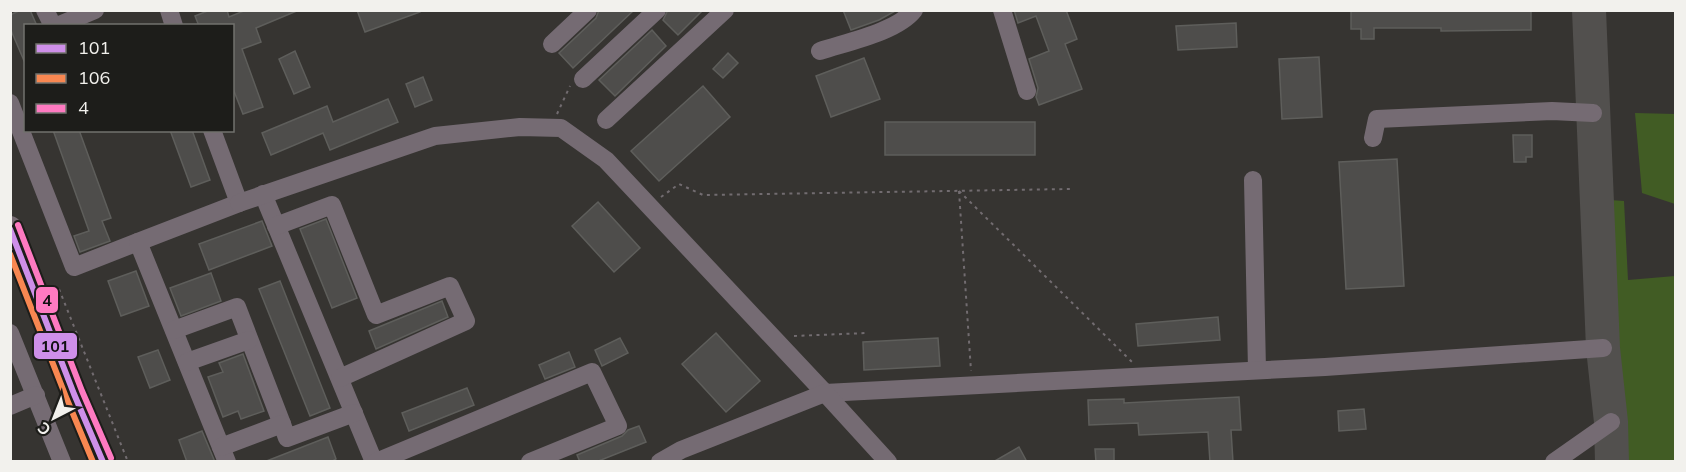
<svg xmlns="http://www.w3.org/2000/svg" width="1686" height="472" viewBox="0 0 1686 472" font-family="Mulish,sans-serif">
  <rect width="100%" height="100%" fill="#363431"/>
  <g fill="#415c24">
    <path d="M1635,113L1675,114V209V204L1642,193Z"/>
    <path d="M1610,200L1624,201L1628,280L1675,276V461H1623Z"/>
  </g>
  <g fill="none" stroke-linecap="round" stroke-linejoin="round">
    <path stroke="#52504e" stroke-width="34" d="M1589,10L1603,348L1611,422L1612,462"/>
  </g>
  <g fill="#4e4d4b" stroke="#5e5e5b" stroke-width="1.5">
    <path d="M21,10H30L37,26H26L25,63L10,28V15Z"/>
    <path d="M210,10H227L229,17L246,10H299L256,28L261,42L242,49L263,107L243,114L232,86V26H199L195,16Z"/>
    <path d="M357,10H420V12L365,32Z"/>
    <path d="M599,10H634L573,68L559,53L596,18Z"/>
    <path d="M668,10H703L678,35L663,20Z"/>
    <path d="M843,10H897L879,20L851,30Z"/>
    <path d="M1014,10H1066L1077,39L1065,44L1082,89L1039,105L1036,97L1038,88L1029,59L1049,51L1036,16L1018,23Z"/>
    <path d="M1351,10H1531V30L1441,31V28H1374V39H1361V29H1351Z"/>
    <path d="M1236,23L1237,47L1178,50L1176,26Z"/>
    <path d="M652,30L666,46L615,96L599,80Z"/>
    <path d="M295,51L310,87L294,94L279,59Z"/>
    <path d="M728,53L738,63L723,78L713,69Z"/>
    <path d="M1319,57L1322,117L1282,119L1279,59Z"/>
    <path d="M864,58L880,99L831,117L816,76Z"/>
    <path d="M423,77L432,100L415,107L406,84Z"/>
    <path d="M703,86L730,117L659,181L631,151Z"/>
    <path d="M388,99L398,122L330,150L323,133L271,155L262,133L327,106L333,122Z"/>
    <rect x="885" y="122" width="150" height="33"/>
    <path d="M53,130H79L111,218L102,221L110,241L80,252L74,236L89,231Z"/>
    <path d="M170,130H192L210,180L191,187Z"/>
    <path d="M1513,135H1532V157H1526V162H1514Z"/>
    <path d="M1397,159L1404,286L1346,289L1339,162Z"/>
    <path d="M598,202L640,248L614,272L572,226Z"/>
    <path d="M326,219L357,298L332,308L300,229Z"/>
    <path d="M262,221L272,246L209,270L199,244Z"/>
    <path d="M136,271L149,306L121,316L108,281Z"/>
    <path d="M211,273L221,301L181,316L170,288Z"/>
    <path d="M280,281L330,408L310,416L259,289Z"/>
    <path d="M442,301L448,317L376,349L369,331Z"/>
    <path d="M1218,317L1220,340L1138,346L1136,324Z"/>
    <path d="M716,333L760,381L726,412L682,364Z"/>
    <path d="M620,338L628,353L602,366L595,350Z"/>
    <path d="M938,338L940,366L864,370L863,342Z"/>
    <path d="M158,350L170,380L150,388L138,357Z"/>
    <path d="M569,352L575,367L545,379L539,365Z"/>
    <path d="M243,354L264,411L241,419L238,411L223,417L208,377L223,372L219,363Z"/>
    <path d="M467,388L474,405L409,431L402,413Z"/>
    <path d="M1239,397L1241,430H1231L1233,462H1210L1208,432L1139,435L1138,423L1089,425L1088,400L1124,399V403Z"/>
    <path d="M1364,409L1366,429L1339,431L1338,411Z"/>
    <path d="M639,426L646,442L596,462H580L577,455L622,436L628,430Z"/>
    <path d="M202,431L215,462H187L179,440Z"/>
    <path d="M328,437L336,459L331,462H264Z"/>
    <path d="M1019,447L1027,462H993Z"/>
    <path d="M1095,449H1114V462H1096Z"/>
  </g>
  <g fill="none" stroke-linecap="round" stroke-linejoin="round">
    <g stroke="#726c70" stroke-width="2" stroke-dasharray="3 4.5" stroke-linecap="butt">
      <path d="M557,114L570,86"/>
      <path d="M959,191L1132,362"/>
      <path d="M959,191L971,371"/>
      <path d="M661,197L679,184L703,195L1070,189"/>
      <path d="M59,289L128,462"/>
      <path d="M794,336L866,333"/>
    </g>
    <g stroke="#756b73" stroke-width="18">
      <path d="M45,10L53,26"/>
      <path d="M169,10L174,26"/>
      <path d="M1002,10L1027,91"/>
      <path d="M57,26L95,10"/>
      <path d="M552,44L588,10"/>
      <path d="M820,51C847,42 897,32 914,10"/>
      <path d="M583,79L657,10"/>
      <path d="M10,103L74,267L138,242"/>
      <path d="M606,120L725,10"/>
      <path d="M212,130L239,203L138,242L227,462"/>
      <path d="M1373,138L1377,119L1552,111L1593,113"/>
      <path d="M1253,180L1257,370"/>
      <path d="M263,194L374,462"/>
      <path d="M239,203L435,136L520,127L561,128L606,160L825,393L1325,367L1603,348"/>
      <path d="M276,226L332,205L376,315L450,286L466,321L340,378"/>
      <path d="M174,330L237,307L282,424"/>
      <path d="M10,333L62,462"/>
      <path d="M187,362L249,340"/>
      <path d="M10,406L36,395"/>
      <path d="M221,447L282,424L287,438L354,413"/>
      <path d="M376,462L592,372L618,426L530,462"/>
      <path d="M660,462L681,450L825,393L888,462"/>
      <path d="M1554,462L1611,422"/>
    </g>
    <path stroke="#766b72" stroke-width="24" d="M10,228L74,394L103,462"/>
    <defs>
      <path id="bus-1" d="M10,229L74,394L103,462"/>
      <path id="bus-2" d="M10,254L66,397L93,462"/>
      <path id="bus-3" d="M18,225L82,391L111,458"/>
    </defs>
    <use href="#bus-1" stroke="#1d1d1a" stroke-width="10"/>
    <use href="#bus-2" stroke="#1d1d1a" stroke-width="10"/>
    <use href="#bus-3" stroke="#1d1d1a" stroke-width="10"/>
    <use href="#bus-1" stroke="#ce8fe9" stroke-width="6"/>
    <use href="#bus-2" stroke="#f88751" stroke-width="6"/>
    <use href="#bus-3" stroke="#fe7ac1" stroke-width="6"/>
  </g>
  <g stroke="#1d1d1a" stroke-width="2">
    <rect x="35" y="286" width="24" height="28" rx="6" fill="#fe7ac1"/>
    <rect x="33" y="332" width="45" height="28" rx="6" fill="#ce8fe9"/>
  </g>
  <g font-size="16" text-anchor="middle" font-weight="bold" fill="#111">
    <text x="47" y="306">4</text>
    <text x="55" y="352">101</text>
  </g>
  <rect width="1686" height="472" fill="none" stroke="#f2f1ed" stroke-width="24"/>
  <rect x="24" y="24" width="210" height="108" fill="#1d1d1a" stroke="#72726e" stroke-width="1.5"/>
  <rect x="36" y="44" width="30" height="9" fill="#ce8fe9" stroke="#72726e" stroke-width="1.5"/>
  <text x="78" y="54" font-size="18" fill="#f2f1ed">101</text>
  <rect x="36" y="74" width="30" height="9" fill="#f88751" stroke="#72726e" stroke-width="1.5"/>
  <text x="78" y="84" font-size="18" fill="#f2f1ed">106</text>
  <rect x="36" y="104" width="30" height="9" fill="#fe7ac1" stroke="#72726e" stroke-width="1.5"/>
  <text x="78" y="114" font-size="18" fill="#f2f1ed">4</text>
  <g transform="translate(54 418) rotate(222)" stroke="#1d1d1a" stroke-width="4.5" paint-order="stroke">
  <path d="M0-4.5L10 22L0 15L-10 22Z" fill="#f2f1ed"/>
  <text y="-9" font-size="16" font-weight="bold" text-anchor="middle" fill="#f2f1ed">С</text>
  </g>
</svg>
